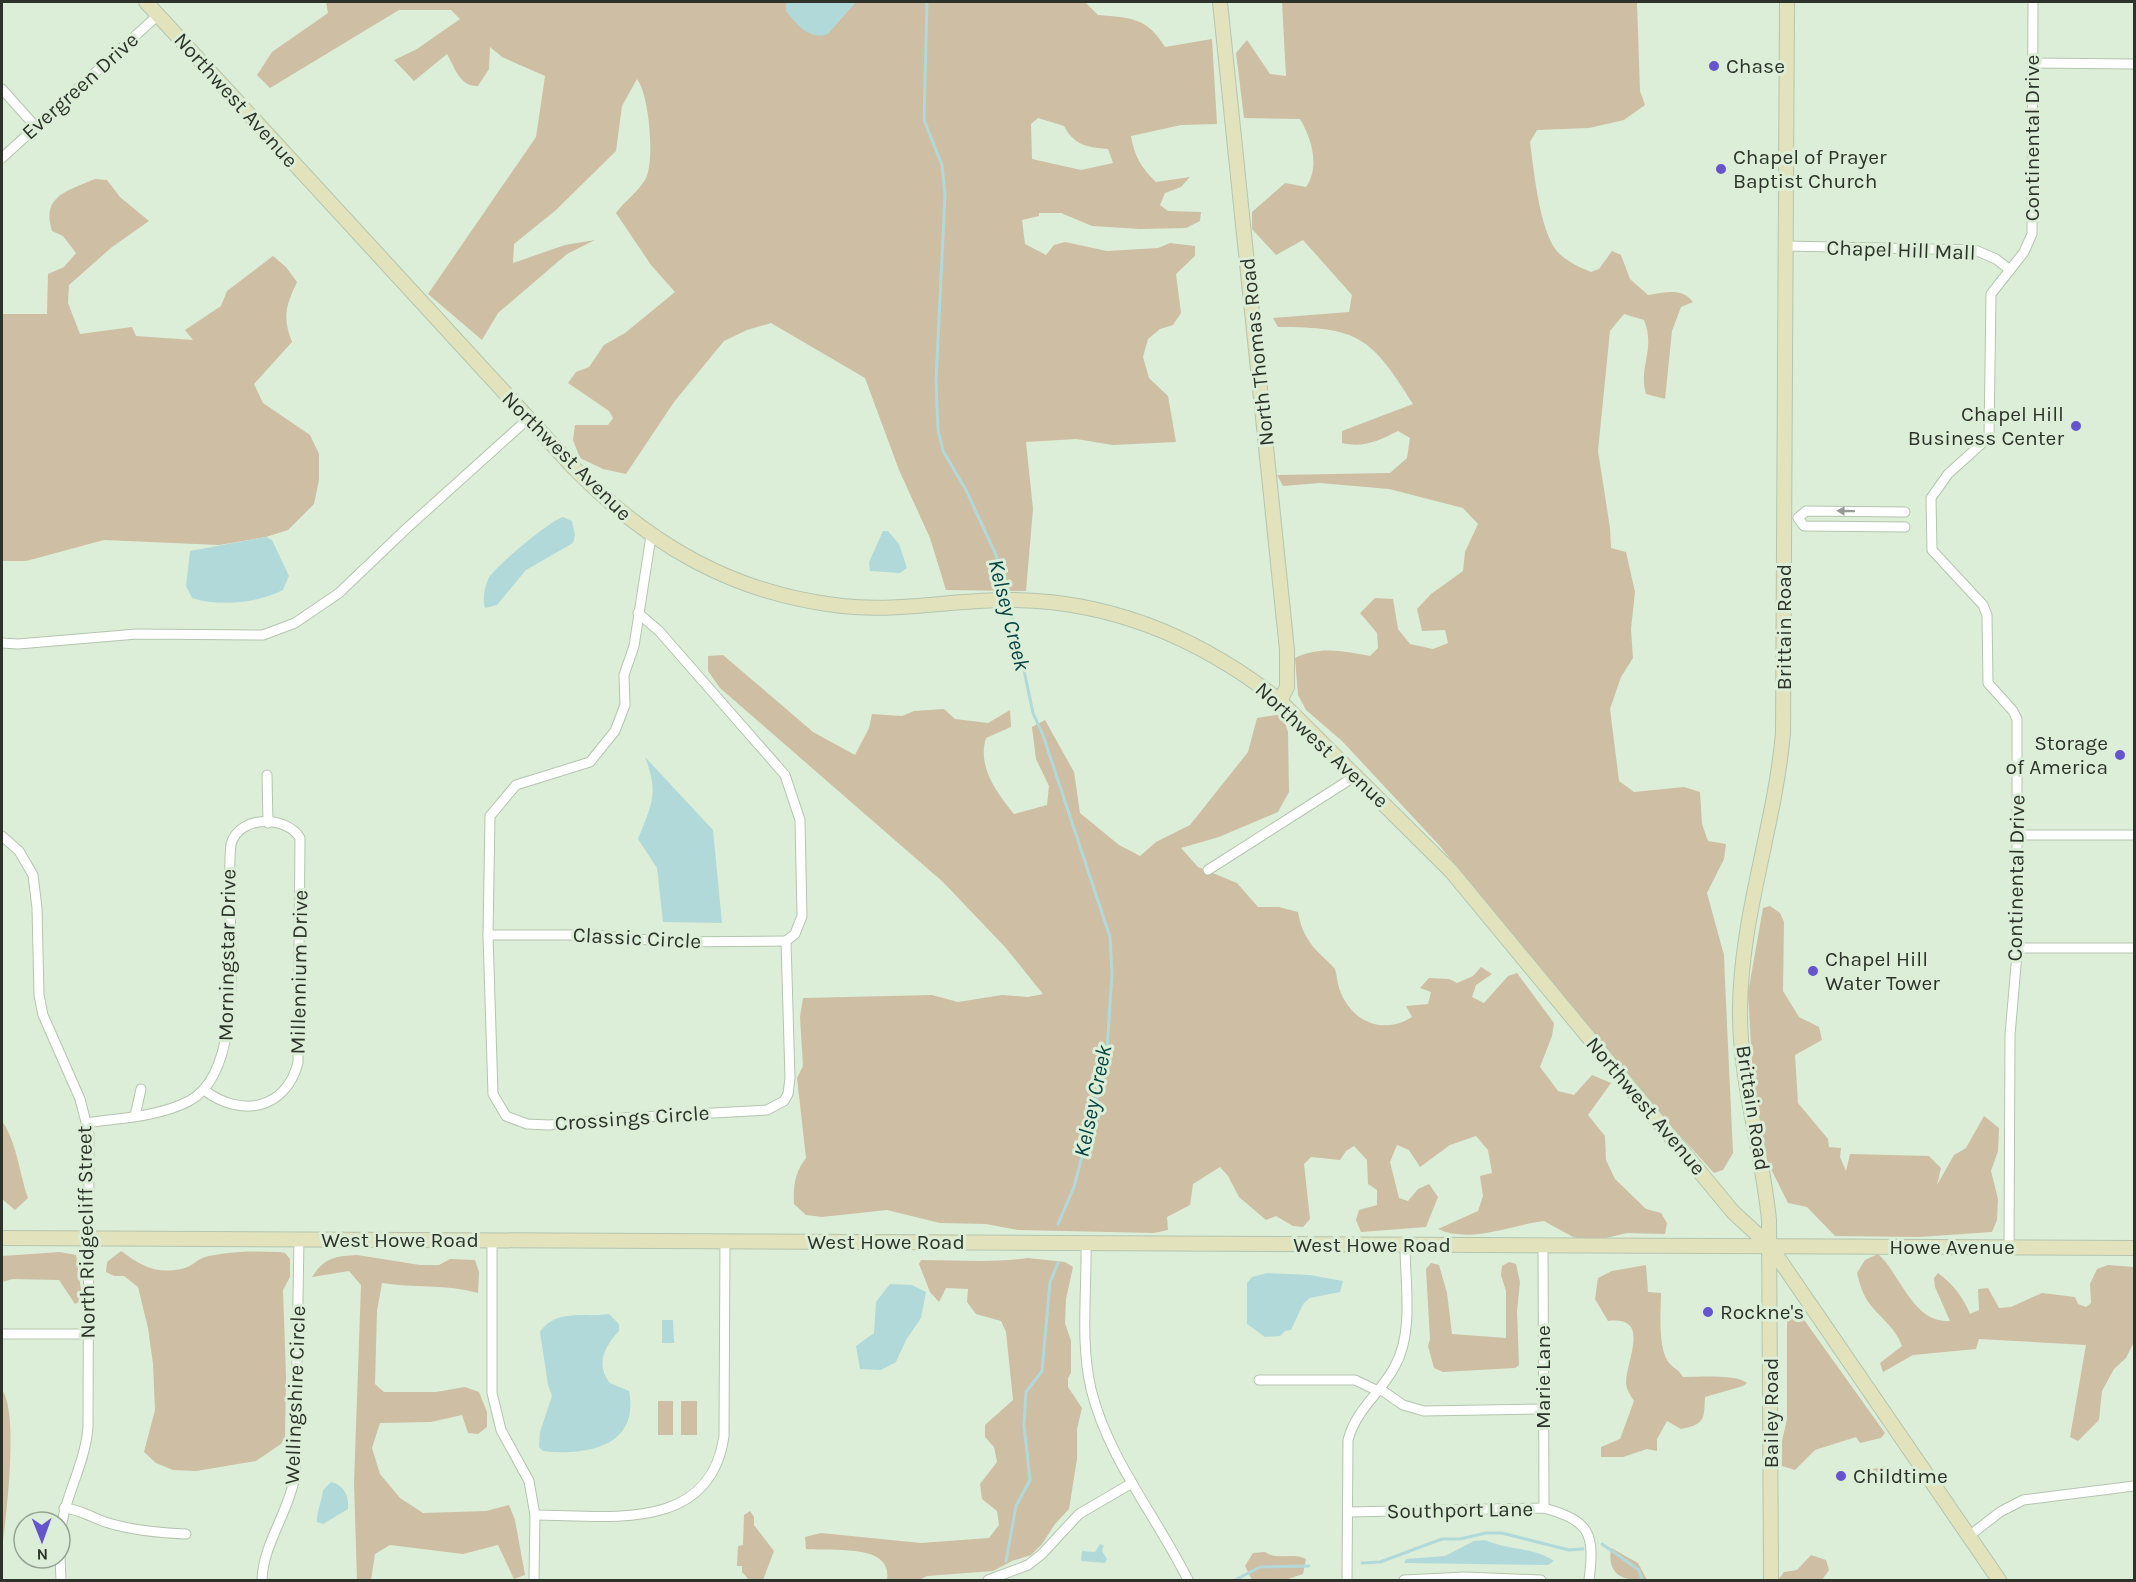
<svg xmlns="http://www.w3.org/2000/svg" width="2136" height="1582" viewBox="0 0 2136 1582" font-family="Karla,sans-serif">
  <rect width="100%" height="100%" fill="#dceed7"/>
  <g fill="#cebea4" fill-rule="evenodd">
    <path d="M326,2H1085L1098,15C1131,18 1147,17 1165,47L1212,39L1217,124L1181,125L1131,136C1134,155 1141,168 1156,182L1190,177L1181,187L1165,193L1160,205L1168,211L1201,212L1200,221L1186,228L1140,229L1092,226L1061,213H1039V216L1022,220L1025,244L1046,255L1054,245L1065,242L1107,251L1158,248L1170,243L1195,246V256L1176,274L1181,313L1173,325L1160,329L1148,339L1143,357L1149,378L1168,396L1176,442L1113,445L1076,439L1026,442L1033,509L1026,591L946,590L930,538L899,470L865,378L771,323L747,330L724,341L674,402L626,474L603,469L580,458L573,440L575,425H608L613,418L609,411L568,383L576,372L589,367L604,345L625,333L675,292L651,265L616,213C624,202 640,190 646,178C655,159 649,94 637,79L622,106L616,151L556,210L514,244L513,263L565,245L595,240L567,254L498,313L482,340L428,294L536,137L545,76L502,57L490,47L489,69L478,86C460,87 455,68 447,54L414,81L394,60L417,49L460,19L451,10H399L270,88L257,75L272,52L328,13ZM1038,118L1064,126C1075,146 1087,147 1108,149L1113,163L1081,170L1032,159L1031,124Z"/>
    <path d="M1282,2H1637L1640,91L1645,105L1624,120L1589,128L1537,130L1530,142C1534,171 1539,227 1556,250C1565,261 1579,267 1591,272L1599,269L1612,251L1621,255L1630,279L1648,295C1665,293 1681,287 1693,302L1681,307L1672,331L1665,399L1646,394C1638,367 1656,350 1644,320L1624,314L1610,331L1598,451L1610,528L1611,548L1626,552L1635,592L1631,629L1633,658L1621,677L1610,709L1619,781L1634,792L1684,787L1700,792L1702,824L1708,841L1726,844L1724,859L1707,893L1724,955L1725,981L1733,1153L1723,1170L1714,1173L1646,1098L1439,845L1342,741L1306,710L1298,695L1295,658C1319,646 1344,651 1370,656L1378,648L1377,633L1360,613L1375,598L1393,599L1398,629L1410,644L1433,649L1448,643L1445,630L1422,631L1417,609L1431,594L1463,571L1465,552L1478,524L1463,508L1389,489L1320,483L1283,486L1277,475L1390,473L1407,458L1410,438L1398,431C1378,441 1364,448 1342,443V431L1413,404C1371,337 1359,327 1278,327L1273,318L1349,312L1352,295L1303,240L1276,255L1252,229V212L1285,183L1306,187C1320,167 1312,139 1300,119L1244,118L1236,53L1247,40L1270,74L1286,76Z"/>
    <path d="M95,179L107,180L120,197L149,221L112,247L69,285L68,303L80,334L132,327L136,336L193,340L185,330L221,306L227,291L273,256L286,267L297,282C286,306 282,316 292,342L254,384L263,403L310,435L319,454V480L314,504L288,530L266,537L219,545L104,540L26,561H2V314H47L48,274L64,267L76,253L63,236L52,231C41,196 67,191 95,179Z"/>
    <path d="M723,655L813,732L855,755L869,728L872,714L902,716L914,711L944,709L955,719L988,723L1010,710L1011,727L986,738C977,767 997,793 1014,814L1047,805L1049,786L1036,759L1032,727L1045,720L1074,772L1080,813L1119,845L1140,856L1156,842L1190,825L1248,752L1257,718L1282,714L1288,732L1289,792L1278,812L1219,837L1181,848L1198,867L1237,883L1258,907H1279L1298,912C1301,930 1308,943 1322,956C1326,960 1332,965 1335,969C1337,975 1337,982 1339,988C1350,1021 1382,1036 1412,1017L1406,1006L1428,1004L1431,992L1420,988L1429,978L1449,979L1457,983L1473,976L1481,967L1492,974L1476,985L1472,997L1484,1003L1508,976L1517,973L1554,1023L1552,1036L1540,1067L1558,1091L1574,1095L1592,1075L1611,1083L1588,1115L1605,1136L1606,1160L1615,1179L1646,1209L1661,1213L1667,1223L1665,1234L1627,1233L1593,1241L1573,1237L1544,1221C1510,1225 1471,1244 1438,1229L1478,1211L1483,1196L1480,1176L1492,1173L1488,1150L1476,1136L1450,1145L1420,1167L1409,1150L1397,1145L1390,1162L1399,1198L1408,1201L1418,1189L1429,1184L1438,1197L1426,1227L1361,1232L1356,1220L1359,1210L1377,1205V1190L1368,1184L1367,1160L1354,1146L1346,1151L1340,1160L1311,1157L1304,1164L1310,1219L1303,1227L1293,1226L1276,1216L1266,1220L1239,1197L1228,1176L1220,1167L1193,1184L1190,1205L1167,1217L1168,1230L1154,1233L1018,1230L986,1224L940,1223L887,1210L822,1217L806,1215L794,1204C793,1186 795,1172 806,1158L797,1078L803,1066L800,1017L803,998L932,995L958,1002L1002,995L1028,997L1043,994L1005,947L943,882L720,688L708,671V656Z"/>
    <path d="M1770,906L1780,913L1784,922L1783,991L1799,1017L1819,1027L1822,1040L1795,1055L1798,1103L1828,1139L1829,1147L1841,1148L1840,1157L1846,1171L1850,1154L1929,1156L1941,1168L1937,1185L1954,1155L1966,1148L1984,1116L1999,1128L1998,1151L1991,1171L1998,1199L1997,1220L1992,1232L1919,1237L1835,1236L1807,1207L1788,1203L1769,1165L1758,1120L1753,1080L1748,993L1763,908Z"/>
    <path d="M2,1121C17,1143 19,1172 28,1198L15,1210L2,1199Z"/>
    <path d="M121,1251C143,1267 157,1275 185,1268C192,1266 198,1259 205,1257C230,1251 254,1251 279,1252L285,1253L290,1259V1277L283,1290L286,1376L285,1437L281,1444L256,1461L196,1471L173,1470L156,1463L144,1452L155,1410L153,1364L148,1328L138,1287L124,1276H114L106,1272L107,1262Z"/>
    <path d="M60,1252L76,1255L81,1290L79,1302L75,1304L59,1280L13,1279L2,1282V1256Z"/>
    <path d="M1878,1254C1900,1273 1913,1324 1950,1321L1935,1287L1934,1278L1938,1273C1953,1284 1963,1297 1970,1314L1979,1310L1978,1289L1988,1288L1999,1308L2011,1307L2042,1293L2075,1297L2078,1304L2086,1307L2091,1303L2090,1284L2097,1269L2108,1265L2134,1267V1342L2126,1358L2114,1369L2102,1391L2099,1420L2078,1441L2070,1437L2086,1345L1979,1339L1976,1349L1913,1355L1883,1372L1880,1363L1902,1346C1895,1328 1885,1322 1873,1308C1864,1298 1860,1286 1857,1273L1865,1260Z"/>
    <path d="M357,1255L420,1265H439L450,1259L475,1260L479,1272L478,1293C447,1284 413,1288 382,1283L377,1311L375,1384L384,1392H436L465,1387L479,1392L487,1412V1427L478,1434L468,1433L462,1415L431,1422L380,1423L372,1448L380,1474L400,1498L423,1513L486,1511L509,1505L515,1520L525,1575L514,1579L498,1545L463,1554L390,1545L375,1554L371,1580H357L354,1483L361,1285L349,1271L312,1277C324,1258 335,1256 357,1255Z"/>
    <path d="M1028,1258L1065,1262L1073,1267L1066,1299L1065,1323L1071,1341V1373L1068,1378V1387L1082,1408L1077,1429V1459L1069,1509L1055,1524L1042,1544L1031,1555L1012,1561L993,1571L927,1576L919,1580H887C893,1542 830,1552 806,1549L805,1537L821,1533L921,1543L989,1538L999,1525L997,1511L982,1499L980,1484L997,1462L994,1447L985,1437V1425L1013,1400L1006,1332L1001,1321L976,1314L967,1302L968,1289L946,1288L939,1302L930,1292L919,1264L921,1260C957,1260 993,1263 1028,1258Z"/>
    <path d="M1509,1262L1516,1264L1520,1282L1517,1311L1519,1365L1515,1368L1443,1372L1434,1368L1428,1346L1430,1339L1426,1269L1431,1263L1439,1265L1447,1293L1452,1334L1506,1338V1291L1501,1275L1502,1266Z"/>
    <path d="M1646,1265L1648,1292L1661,1293C1661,1311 1657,1350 1670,1364C1675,1369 1679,1370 1683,1377C1697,1377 1737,1374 1747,1383L1743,1386L1705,1397C1704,1420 1705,1424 1681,1429L1667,1421L1657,1439V1451L1647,1449L1623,1457H1601V1447L1620,1439L1634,1401C1631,1396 1626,1389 1626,1383C1626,1360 1652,1316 1608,1321L1595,1299L1598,1278L1612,1271Z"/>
    <path d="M1793,1314L1802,1317L1885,1433L1881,1438L1860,1443L1856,1437L1815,1450L1795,1470L1782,1466V1441L1787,1419V1319Z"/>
    <path d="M2,1390C19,1413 6,1517 2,1549Z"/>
    <rect x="658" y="1401" width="15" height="34"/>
    <rect x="681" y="1401" width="16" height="34"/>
    <path d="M1886,1466L1894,1482L1879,1486L1873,1469Z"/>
    <path d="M750,1511L754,1517V1525L774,1551L763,1580H749L742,1572V1566H737L738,1546L743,1545L744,1515Z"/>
    <path d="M1611,1548L1638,1563L1647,1580C1623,1581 1607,1576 1611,1548Z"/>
    <path d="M1265,1552C1278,1561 1292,1552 1306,1559L1303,1574L1285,1580H1252L1245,1566L1253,1553Z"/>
    <path d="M1811,1555L1826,1560L1829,1570L1822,1580H1778L1784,1572L1797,1570Z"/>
  </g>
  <g fill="#b2d9da">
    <path d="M786,2H856L828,34C810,41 796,24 786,11Z"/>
    <path d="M563,517L572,521L575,535L573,543L526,570L497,605L485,608C482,599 485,584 490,576C500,563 548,522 563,517Z"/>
    <path d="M883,531H888L899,544L907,568L900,573L870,571L869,562Z"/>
    <path d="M266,537L272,540L289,576L283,590C258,603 219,607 192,598L186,586L190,551Z"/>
    <path d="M645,757L713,830L722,923L663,922L657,868L638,839C652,803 659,794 645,757Z"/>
    <path d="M1267,1273L1310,1275L1343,1281L1340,1292L1310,1298L1303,1304L1291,1330L1285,1331L1280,1336L1265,1337L1247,1324V1283L1252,1277Z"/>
    <path d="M890,1284L912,1285L926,1292L921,1318L906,1340L896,1362L881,1370L860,1369L856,1346L874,1333L876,1302Z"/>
    <path d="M609,1314L619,1324V1331C605,1346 595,1364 610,1383L629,1391C640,1447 586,1456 543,1451L539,1447L540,1432L552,1396L548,1385L540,1332C557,1308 583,1318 609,1314Z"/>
    <path d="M662,1320H673L674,1343H662Z"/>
    <path d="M331,1482C345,1486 349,1496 348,1509L323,1524L317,1522C316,1514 322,1500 323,1490Z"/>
    <path d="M1485,1540C1507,1550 1534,1547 1554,1561L1548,1565L1404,1563L1406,1559L1445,1556L1474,1541Z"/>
    <path d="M1100,1544L1104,1546L1102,1551L1107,1559L1105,1563L1081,1561L1082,1551L1095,1552Z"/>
  </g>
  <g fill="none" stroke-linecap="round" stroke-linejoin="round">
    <g stroke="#b2d9da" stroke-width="3">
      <path d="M927,2L924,120L942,165L945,195L936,381L938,430L943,451L966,490L996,555L1007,595"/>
      <path d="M1010,604L1033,713L1043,735L1110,937L1112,974L1107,1049L1093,1114L1074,1187L1058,1224"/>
      <path d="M1602,1544L1639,1570L1642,1580"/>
      <path d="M1006,1561L1016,1506L1030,1480L1024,1425L1026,1392L1042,1371L1050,1282L1058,1263"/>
      <path d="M1362,1563L1380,1562L1442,1539H1460L1486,1533H1502L1569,1550L1583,1549"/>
      <path d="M1235,1580L1260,1567L1309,1566"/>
    </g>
    <defs>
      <g id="street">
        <path d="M2032,63L2134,64"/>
        <path d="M2,89L35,126"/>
        <path d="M2,158L158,15"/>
        <path d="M1786,246L1975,250L1996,259L2010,270"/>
        <path d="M1905,512L1806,511L1798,518L1804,526L1905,527"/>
        <path d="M651,536L634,646L624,675L625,705L615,731L590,762L516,785L490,816L488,935L493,1094L506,1116L527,1124L549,1125L623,1118L767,1110L784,1101L788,1094L790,1078L786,941"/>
        <path d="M638,613L659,631L785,775L800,820L802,916L795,934L786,941"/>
        <path d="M2,643L18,644L137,634L263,635L295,623L339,593L407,528L528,419"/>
        <path d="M267,775L268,823"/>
        <path d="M2017,835H2134"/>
        <path d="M2,836L19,851L33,875L37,908L39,995L43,1015L80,1099L89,1134L88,1427C85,1466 63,1498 60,1537"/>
        <path d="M1208,870L1357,775"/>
        <path d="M488,935H593L671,942L786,941"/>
        <path d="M2017,948H2134"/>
        <path d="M135,1116L141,1089"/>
        <path d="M86,1123C120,1118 158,1117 189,1101C253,1067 223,908 231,844C240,814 287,816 300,838L298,1063C285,1110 241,1118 204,1090"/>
        <path d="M492,1240V1393L501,1430L529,1481L535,1515L534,1580"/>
        <path d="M1086,1243C1087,1292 1080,1341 1091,1389C1108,1459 1157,1517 1188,1580"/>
        <path d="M1543,1245L1544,1508"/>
        <path d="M2009,1247L2010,1035L2017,954V719L2013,711L1988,683L1987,615L1983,605L1932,550L1931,498L1948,474L1989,437L1991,294L2024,252L2032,234L2033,2"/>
        <path d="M2,1334H88"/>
        <path d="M1259,1380H1355L1378,1391"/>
        <path d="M1380,1389L1403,1405L1424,1411L1543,1409"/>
        <path d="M64,1508C79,1509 91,1517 105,1522C130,1530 160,1533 186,1534"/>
        <path d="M1348,1512L1544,1508C1590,1521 1595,1533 1589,1580"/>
        <path d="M535,1515C607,1515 710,1534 724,1436L725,1240"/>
        <path d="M1969,1536L2000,1512L2023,1500L2134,1486"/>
        <path d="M60,1556L61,1580"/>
        <path d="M262,1580C263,1544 289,1512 295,1476L299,1239"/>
        <path d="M988,1580L1028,1565L1042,1554L1079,1514L1132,1483"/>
        <path d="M1347,1580L1348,1440C1356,1409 1381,1393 1395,1366C1414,1332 1405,1283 1405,1245"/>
        <path d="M1404,1580L1465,1577L1541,1580"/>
      </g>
      <g id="secondary">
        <path d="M146,2L574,468C649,545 734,594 842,606C895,612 947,601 1000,600C1105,598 1199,637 1280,701L1451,871L1733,1212L1770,1246L1999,1580"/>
        <path d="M1220,2L1287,650V687L1280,701"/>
        <path d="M2,1238L2134,1248"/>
        <path d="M1771,1580L1769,1220C1762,1148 1739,1080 1740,1008C1741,915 1775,825 1783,733L1787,2"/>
      </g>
    </defs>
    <use href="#street" stroke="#b4c5af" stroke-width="11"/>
    <use href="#secondary" stroke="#b4c5af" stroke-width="16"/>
    <use href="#street" stroke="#fff" stroke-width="9"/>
    <use href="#secondary" stroke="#e2e2bd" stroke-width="14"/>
  </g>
  <defs><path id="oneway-solid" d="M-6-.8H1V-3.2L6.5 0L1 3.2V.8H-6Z" transform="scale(1.5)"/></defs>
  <use fill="#969995" href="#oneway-solid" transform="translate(1846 511) rotate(-179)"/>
  <g fill="#6654cd" stroke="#dceed7" stroke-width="2">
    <circle cx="1714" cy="66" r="6"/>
    <circle cx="1721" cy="169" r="6"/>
    <circle cx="2076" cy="426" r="6"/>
    <circle cx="2120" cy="755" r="6"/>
    <circle cx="1813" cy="971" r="6"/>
    <circle cx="1708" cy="1312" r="6"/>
    <circle cx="1841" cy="1476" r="6"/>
  </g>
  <g text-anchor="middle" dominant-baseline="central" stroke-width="6" stroke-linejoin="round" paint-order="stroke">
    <g font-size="21" fill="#2d332b" stroke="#dceed7" text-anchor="start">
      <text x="1726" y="66">Chase</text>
      <text x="1733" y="157">Chapel of Prayer<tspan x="1733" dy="24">Baptist Church</tspan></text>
      <text x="2064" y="414" text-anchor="end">Chapel Hill<tspan x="2064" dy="24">Business Center</tspan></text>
      <text x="2108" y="743" text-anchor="end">Storage<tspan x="2108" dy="24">of America</tspan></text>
      <text x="1825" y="959">Chapel Hill<tspan x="1825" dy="24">Water Tower</tspan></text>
      <text x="1720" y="1312">Rockne's</text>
      <text x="1853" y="1476">Childtime</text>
    </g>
    <g font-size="21" fill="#2d332b" stroke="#dceed7">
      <text transform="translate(80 86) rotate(-42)">Evergreen Drive</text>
      <text transform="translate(236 100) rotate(48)">Northwest Avenue</text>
      <text transform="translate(2032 138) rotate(-90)">Continental Drive</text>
      <text transform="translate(1901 250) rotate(2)">Chapel Hill Mall</text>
      <text transform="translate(1257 352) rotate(-96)">North Thomas Road</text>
      <text transform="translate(567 456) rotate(45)">Northwest Avenue</text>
      <text transform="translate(1784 627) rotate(-90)">Brittain Road</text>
      <text transform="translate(1322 745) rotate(43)">Northwest Avenue</text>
      <text transform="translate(2016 878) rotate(-89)">Continental Drive</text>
      <text transform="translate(637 938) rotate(3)">Classic Circle</text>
      <text transform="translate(227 955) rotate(-89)">Morningstar Drive</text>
      <text transform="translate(299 972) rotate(-89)">Millennium Drive</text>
      <text transform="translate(1646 1106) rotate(50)">Northwest Avenue</text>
      <text transform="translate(1753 1108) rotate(81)">Brittain Road</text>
      <text transform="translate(632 1118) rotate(-4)">Crossings Circle</text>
      <text transform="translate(86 1232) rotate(-91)">North Ridgecliff Street</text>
      <text x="400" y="1240">West Howe Road</text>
      <text x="886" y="1242">West Howe Road</text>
      <text x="1372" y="1245">West Howe Road</text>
      <text x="1952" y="1247">Howe Avenue</text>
      <text transform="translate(1543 1377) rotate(-90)">Marie Lane</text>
      <text transform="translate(295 1395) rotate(-88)">Wellingshire Circle</text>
      <text transform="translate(1771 1413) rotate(-90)">Bailey Road</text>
      <text transform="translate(1460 1510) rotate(-1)">Southport Lane</text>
    </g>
    <g font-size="22" font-style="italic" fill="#054344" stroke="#dceed7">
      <text transform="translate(1009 615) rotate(76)">Kelsey Creek</text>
      <text transform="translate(1093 1101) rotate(-78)">Kelsey Creek</text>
    </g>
  </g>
  <rect width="2136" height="1582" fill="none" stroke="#2d332b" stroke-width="6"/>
  <g transform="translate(42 1540) rotate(179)"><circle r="28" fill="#dceed7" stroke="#96a392" stroke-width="1.5"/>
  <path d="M0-4.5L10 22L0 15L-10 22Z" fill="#6654cd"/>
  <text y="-9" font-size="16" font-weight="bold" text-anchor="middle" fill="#2d332b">N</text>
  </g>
</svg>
